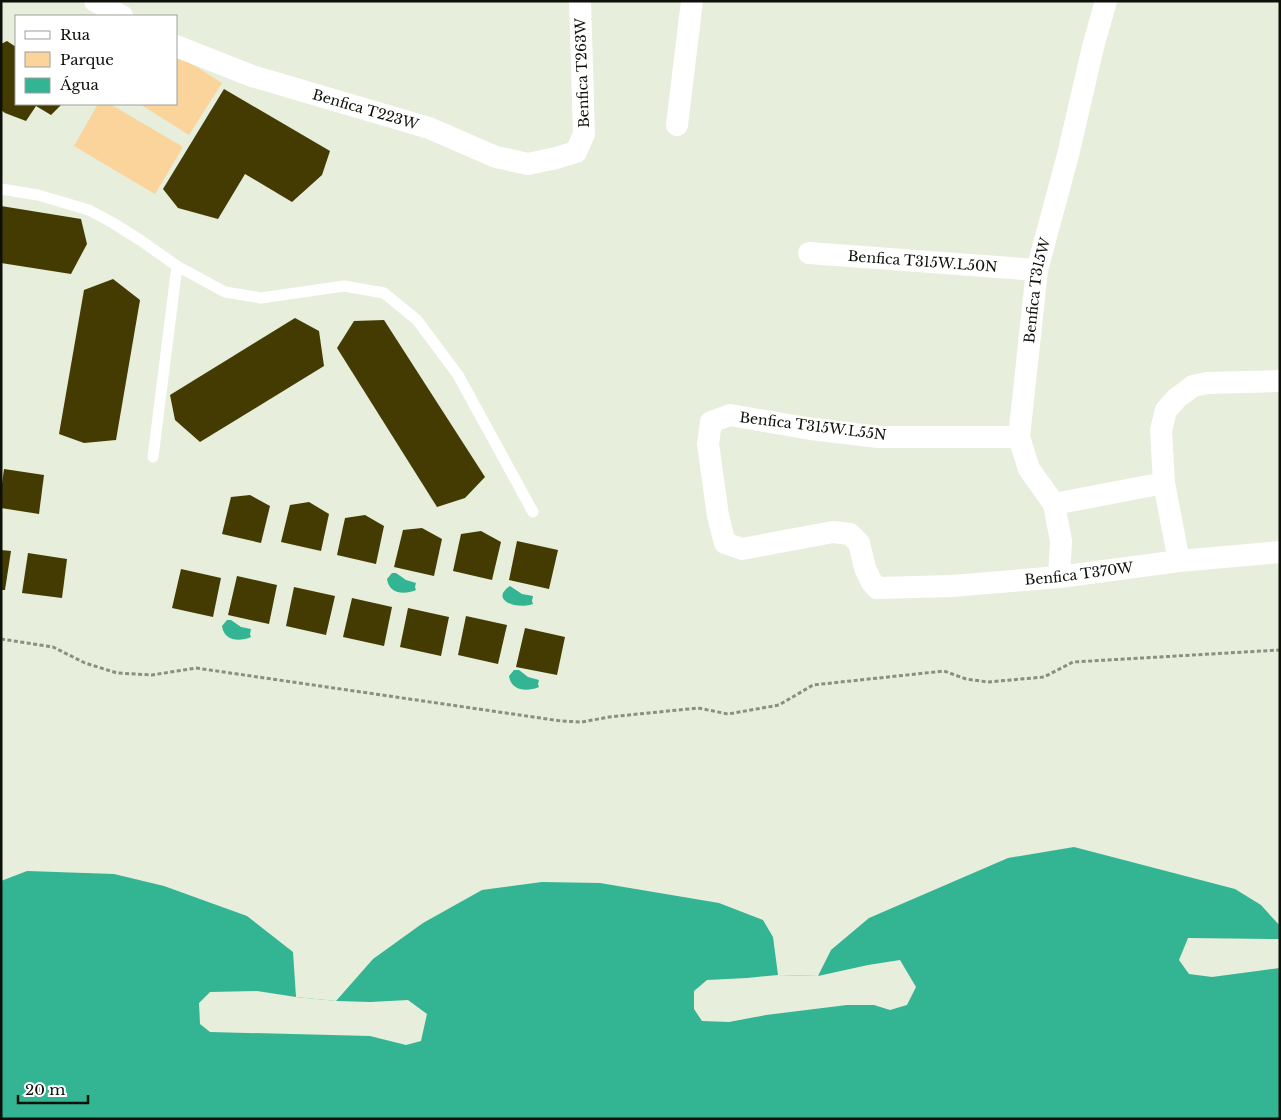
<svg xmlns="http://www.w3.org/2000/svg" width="1281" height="1120" viewBox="0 0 1281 1120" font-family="'Libre Baskerville',serif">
  <rect width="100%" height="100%" fill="#e7eedb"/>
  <g fill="#fad49a">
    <path d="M176,54L222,83L189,135L140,104H176Z"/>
    <path d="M98,104H110L183,147L155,194L74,146Z"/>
  </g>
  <g fill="#33b492">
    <path d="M392,573H396L406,580L416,583L415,587L416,590C404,595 389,594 387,579Z"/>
    <path d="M510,586L522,594L533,596L532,601L533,604C517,610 489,600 510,586Z"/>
    <path d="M227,620H231L241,627L251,629L250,634L251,637C239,642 224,641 222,626Z"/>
    <path d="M514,670H519L528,677L539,680L538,684L539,687C527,692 511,691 509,676Z"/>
    <path d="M1074,847L1235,889L1261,905L1280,926V1119H1V881L27,871L114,874L164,886L247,916L293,952L296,997L336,1001L373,959L423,923L482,890L542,882L600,883L719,903L763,920L773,937L778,975L818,976L831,950L869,918L1008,858Z"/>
  </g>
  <g fill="#e7eedb">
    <path d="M1188,938L1280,939V968L1212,977L1189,974L1179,960Z"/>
    <path d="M900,960L916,987L907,1005L890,1010L874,1005H847L766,1015L729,1022L702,1021L694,1009V991L707,980L747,978L778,975L818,976L868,965Z"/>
    <path d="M257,991L296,997L337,1001L370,1002L408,1000L427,1014L421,1041L406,1045L370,1036L210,1032L200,1024L199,1003L210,992Z"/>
  </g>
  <g fill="#433b01">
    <path d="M7,41L16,47V104H62L51,115L36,106L26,121L5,113L1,110V44Z"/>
    <path d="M224,89L330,151L322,175L292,202L245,174L218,219L178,208L163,189Z"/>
    <path d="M1,206L81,219L87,244L71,274L1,263Z"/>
    <path d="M113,279L140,300L116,440L84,443L59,434L84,290Z"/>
    <path d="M295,318L319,331L324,366L200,442L175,420L170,395Z"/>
    <path d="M384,320L485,477L465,498L437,507L337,348L354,321Z"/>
    <path d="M4,469L44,475L39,514L1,508V491Z"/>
    <path d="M250,495L270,506L261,543L222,534L231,497Z"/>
    <path d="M309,502L329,514L321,551L281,542L290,505Z"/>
    <path d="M365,515L384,526L376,564L337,555L345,518Z"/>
    <path d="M422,528L442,539L434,576L394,567L403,530Z"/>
    <path d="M481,531L501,542L492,580L453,571L461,534Z"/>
    <path d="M517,541L558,550L549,589L509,580Z"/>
    <path d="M1,550L11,551L5,590H1Z"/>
    <path d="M28,553L67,559L62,598L22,593Z"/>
    <path d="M181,569L221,578L213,617L172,608Z"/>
    <path d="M237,576L277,585L269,624L228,615Z"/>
    <path d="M294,587L335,596L326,635L286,626Z"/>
    <path d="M352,598L392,607L384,646L343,637Z"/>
    <path d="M408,608L449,617L441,656L400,647Z"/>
    <path d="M466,616L507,625L498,664L458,655Z"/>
    <path d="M525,628L565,637L557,675L516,667Z"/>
  </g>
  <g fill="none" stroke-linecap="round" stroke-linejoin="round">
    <path stroke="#898f81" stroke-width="3" stroke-dasharray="4 2.5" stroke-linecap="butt" d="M1,639L53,647L85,663L117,673L152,675L196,668L561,721L582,722L609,717L698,708L728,714L779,705L813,685L944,671L966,679L988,682L1044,677L1073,662L1280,650"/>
    <g stroke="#fff" stroke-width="11">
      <path d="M1,189L38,195L89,210L113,223L140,240L177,266L225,292L261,298L344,286L384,293L417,320L458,375L533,512"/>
      <path d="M153,457L177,266"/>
    </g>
    <g stroke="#fff" stroke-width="22">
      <path d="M95,1L122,16"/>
      <path id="s1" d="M176,46L252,76L429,128L496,157L528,164L556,158L576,152L584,134L580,1"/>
      <path d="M677,125L692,1"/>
      <path id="s2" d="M809,253L1037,270"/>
      <path id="s3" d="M1019,437H878L811,429L730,415L711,422L708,444L718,516L725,543L742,549L833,532L850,534L859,543L865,568L871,581L877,588L952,586L1059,577L1179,561L1280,552"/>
      <path d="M1054,504L1164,483"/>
      <path d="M1179,561L1164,483L1161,430L1166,410L1177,398L1193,386L1207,383L1280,381"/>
      <path id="s4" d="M1059,577L1061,541L1054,504L1029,469L1019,437L1037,270L1068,155L1093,47L1106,1"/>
    </g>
  </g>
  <g text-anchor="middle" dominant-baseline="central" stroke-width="5" stroke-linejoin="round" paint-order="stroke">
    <g font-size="14" fill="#0e110a" stroke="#fff">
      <text transform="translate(582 73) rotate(-92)">Benfica T263W</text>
      <text stroke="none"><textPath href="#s1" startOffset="200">Benfica T223W</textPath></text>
      <text stroke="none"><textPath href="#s2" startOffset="114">Benfica T315W.L50N</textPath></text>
      <text stroke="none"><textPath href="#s4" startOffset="298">Benfica T315W</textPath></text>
      <text transform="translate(813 426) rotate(7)">Benfica T315W.L55N</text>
      <text stroke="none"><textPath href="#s3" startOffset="826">Benfica T370W</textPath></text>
    </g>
  </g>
  <rect width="1281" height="1120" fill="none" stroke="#0e110a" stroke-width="5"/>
  <rect x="15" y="15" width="162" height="90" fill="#ffffff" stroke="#9fa09d"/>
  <rect x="25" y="31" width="25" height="8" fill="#ffffff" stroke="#9fa09d"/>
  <text x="60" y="40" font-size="15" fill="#0e110a">Rua</text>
  <rect x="25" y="52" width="25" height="15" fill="#fad49a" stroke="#9fa09d"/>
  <text x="60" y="65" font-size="15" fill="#0e110a">Parque</text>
  <rect x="25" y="78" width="25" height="15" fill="#33b492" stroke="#9fa09d"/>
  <text x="60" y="90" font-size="15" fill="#0e110a">Água</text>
  <path d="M18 1095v8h70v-8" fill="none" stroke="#0e110a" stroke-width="2.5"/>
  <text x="25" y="1095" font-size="15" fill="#0e110a" stroke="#ffffff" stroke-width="4" paint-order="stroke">20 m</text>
</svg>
